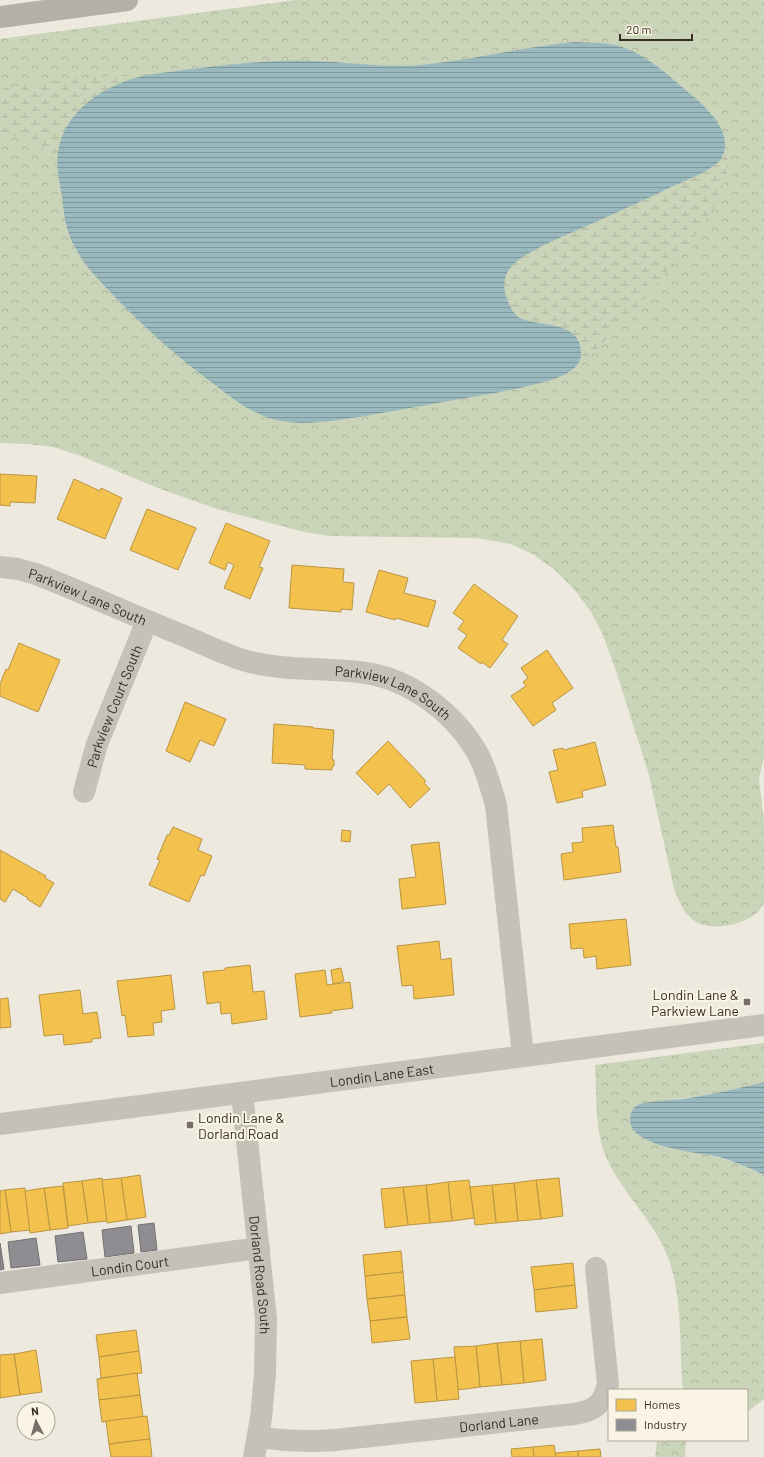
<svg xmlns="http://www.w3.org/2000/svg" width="764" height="1457" viewBox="0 0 764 1457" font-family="Barlow,sans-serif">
  <defs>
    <pattern id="forest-crowns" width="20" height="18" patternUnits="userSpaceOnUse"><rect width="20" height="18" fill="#cad4b8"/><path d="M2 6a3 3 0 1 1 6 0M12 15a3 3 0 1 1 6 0" fill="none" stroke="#aeb69e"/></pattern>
    <pattern id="wetland-marsh" width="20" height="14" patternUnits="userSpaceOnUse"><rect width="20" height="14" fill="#cad4b8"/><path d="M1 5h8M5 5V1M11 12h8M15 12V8" fill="none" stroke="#aeb69e"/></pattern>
    <pattern id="water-rules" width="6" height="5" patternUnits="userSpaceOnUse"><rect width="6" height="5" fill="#9ab9bf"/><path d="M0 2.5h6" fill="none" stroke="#7e979b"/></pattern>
  </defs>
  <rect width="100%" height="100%" fill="#ede9df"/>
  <g fill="url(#forest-crowns)">
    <path d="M295,0H764V756L759,779L764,821V903C755,924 711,934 693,920C683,913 679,900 674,889L649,775L617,674L603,635L591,612L574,589L556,571L534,555L511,544L476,538L329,536L304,532L217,509L158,488L81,456L53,447L27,444L0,443V39Z"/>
    <path d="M764,1043V1082L709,1095L645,1103L637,1105L633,1109L642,1138C666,1148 692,1151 717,1157C733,1161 749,1168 764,1175V1399L747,1412V1390H683C679,1348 683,1304 670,1263C657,1223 624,1196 607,1159C594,1130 597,1096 595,1065Z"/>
    <path d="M657,1440H686L685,1457H655Z"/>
  </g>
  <g fill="url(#wetland-marsh)">
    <path d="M153,74L139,76L68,124C60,141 57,155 58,173C56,168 55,163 53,158C43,140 19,137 0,134V89L62,79Z"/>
    <path d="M724,137L728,160L726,178L720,198L694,237L644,300L597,349L576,367L580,363L581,347C575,342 565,330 558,326C547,321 531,324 519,317C513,313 510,306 507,300C494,269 524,256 546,244L652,197L704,171L725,150Z"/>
  </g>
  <g fill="url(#water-rules)">
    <path d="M574,42C589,43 605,42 619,46C646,54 668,75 689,93C705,106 733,131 723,155C722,158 719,162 716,164C703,174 687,180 673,186C631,207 588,225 546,244C521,257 494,269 508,302C511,308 514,315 520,318C539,327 579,320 581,351C582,362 575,369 566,374C556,379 544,382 532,385C505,392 477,396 449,401C421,406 393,411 365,416C344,419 322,423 300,423C289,422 277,421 266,417C245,409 228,395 211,382C176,356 144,327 114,296C100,281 85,267 76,249C66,233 64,215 62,196C59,180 55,163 59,147C68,105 114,80 153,74C205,68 259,59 312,61C349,62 385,68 421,65C473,60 523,47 574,42Z"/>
    <path d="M764,1082V1175C749,1168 734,1161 719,1157C699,1152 616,1147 632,1111C635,1104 643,1103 650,1102C663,1100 676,1100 689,1098C715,1094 739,1088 764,1082Z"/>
  </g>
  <g fill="#f2c14e" stroke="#ba9542">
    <path d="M0,474L37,476L35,503L10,502V506L0,505Z"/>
    <path d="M74,479L100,491L101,488L122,498L105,539L57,519Z"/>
    <path d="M147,509L196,528L178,570L130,550Z"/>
    <path d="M226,523L270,541L259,567L263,568L250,599L224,588L234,565L228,562L225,570L209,563Z"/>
    <path d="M292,565L344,569L343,582L354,583L352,610L341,609V612L289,608Z"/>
    <path d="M379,570L408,578L404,593L436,601L428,627L396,618L395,620L366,612Z"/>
    <path d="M474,584L518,616L502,640L508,644L490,668L482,662L481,664L458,648L467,635L458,629L464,621L453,613Z"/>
    <path d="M19,643L60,660L38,712L0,696V684L6,669L8,670Z"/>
    <path d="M547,650L573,688L552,703L556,710L533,726L511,696L526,686L523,682L528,678L521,668Z"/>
    <path d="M185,702L226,719L214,746L200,740L190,762L166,751Z"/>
    <path d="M274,724L313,727V728L334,730L332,759L334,760V766L332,767V770L305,769V765L272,763Z"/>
    <path d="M388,741L426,781L424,783L430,789L410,808L389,784L378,795L356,773Z"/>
    <path d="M595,742L606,785L582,791L583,797L557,803L549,772L558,770L553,750L563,748L564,750Z"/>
    <path d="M613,825L616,847H618L621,872L564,880L561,854L573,852L572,843L583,842L582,828Z"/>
    <path d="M173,827L202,839L198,850L212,856L204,876L201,875L189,902L149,885L160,860L157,859L167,835H169Z"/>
    <path d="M342,830L351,831L350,842L341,841Z"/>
    <path d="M439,842L446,904L402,909L399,879L416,877L411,845Z"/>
    <path d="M0,850L46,876L45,878L54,883L40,907L27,899L28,898L13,889L5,902L0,899Z"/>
    <path d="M626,919L631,965L597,969L596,956L584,958L583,948L571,949L569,924Z"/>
    <path d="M439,941L441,960L451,958L454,995L414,999L413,985L402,986L397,946Z"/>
    <path d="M250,965L253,992L264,991L267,1019L232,1024L231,1013L221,1014L220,1002L207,1004L203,972L225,970V968Z"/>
    <path d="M341,968L344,981L333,984L331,970Z"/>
    <path d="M325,970L327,985L350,982L353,1008L331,1011L332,1013L300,1017L295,974Z"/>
    <path d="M171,975L175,1009L161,1011L162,1022L153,1023L154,1035L128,1037L125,1015L122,1016L117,981Z"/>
    <path d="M80,990L83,1014L97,1012L101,1038L92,1039V1042L64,1045L63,1034L44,1036L39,995Z"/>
    <path d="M8,998L11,1027L0,1028V999Z"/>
    <path d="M140,1175L146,1217L127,1220L121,1178Z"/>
    <path d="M102,1178L107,1221L88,1223L82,1181Z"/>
    <path d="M121,1178L127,1220L107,1223L102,1180Z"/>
    <path d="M559,1178L563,1216L541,1219L536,1180Z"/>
    <path d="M469,1180L474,1218L452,1221L448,1182Z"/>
    <path d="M536,1180L541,1219L518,1221L514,1183Z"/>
    <path d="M82,1181L88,1223L68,1226L63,1183Z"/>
    <path d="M448,1182L452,1221L430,1223L426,1185Z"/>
    <path d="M514,1183L518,1221L496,1223L492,1185Z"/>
    <path d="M426,1185L430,1223L408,1225L403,1187Z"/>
    <path d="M492,1185L496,1223L475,1225L470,1187Z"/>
    <path d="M63,1186L68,1228L50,1230L44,1188Z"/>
    <path d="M403,1187L408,1225L385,1228L381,1189Z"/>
    <path d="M25,1188L30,1230L11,1232L5,1190Z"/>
    <path d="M44,1188L50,1230L30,1233L25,1191Z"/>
    <path d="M5,1190L11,1232L0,1234V1191Z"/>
    <path d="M401,1251L403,1272L365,1276L363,1255Z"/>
    <path d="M573,1263L575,1285L534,1290L531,1267Z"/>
    <path d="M403,1272L405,1295L367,1299L365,1276Z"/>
    <path d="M575,1285L577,1308L536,1312L534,1290Z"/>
    <path d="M405,1295L407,1317L370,1321L367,1299Z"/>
    <path d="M407,1317L410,1339L372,1343L370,1321Z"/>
    <path d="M136,1330L139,1351L99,1357L96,1335Z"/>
    <path d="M542,1339L546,1380L524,1383L520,1341Z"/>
    <path d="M520,1341L524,1383L502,1385L497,1343Z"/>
    <path d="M497,1343L502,1385L480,1387L476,1346Z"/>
    <path d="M476,1346L480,1387L458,1390L454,1347Z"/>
    <path d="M36,1350L42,1392L20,1395L14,1354Z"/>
    <path d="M139,1351L142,1373L101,1378L99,1357Z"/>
    <path d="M14,1354L20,1395L0,1398V1355Z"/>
    <path d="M455,1357L459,1399L437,1401L433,1359Z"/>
    <path d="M433,1359L437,1401L415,1403L411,1361Z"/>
    <path d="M137,1373L140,1395L99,1400L97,1379Z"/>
    <path d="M140,1395L143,1417L102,1422L99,1400Z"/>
    <path d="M147,1416L150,1439L109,1444L106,1421Z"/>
    <path d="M150,1439L152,1457H111L109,1444Z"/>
    <path d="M554,1445L556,1457H534L533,1447Z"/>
    <path d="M533,1447L534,1457H512L511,1449Z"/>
    <path d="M600,1449L601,1457H578V1451Z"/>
    <path d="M578,1451V1457H556L555,1453Z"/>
  </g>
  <g fill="#8d8d92" stroke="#737072">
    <path d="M154,1223L157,1250L141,1252L138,1225Z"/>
    <path d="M131,1226L134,1253L105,1257L102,1230Z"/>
    <path d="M83,1232L87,1259L58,1262L55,1236Z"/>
    <path d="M36,1238L40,1265L11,1268L8,1242Z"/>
    <path d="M0,1243L4,1269L0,1270Z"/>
  </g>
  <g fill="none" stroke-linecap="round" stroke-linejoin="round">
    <g stroke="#c5c0b8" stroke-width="22">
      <path id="s1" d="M0,567L18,569L36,574C87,594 136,617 187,637C205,645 224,654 243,660C283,672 325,667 366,673C412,680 457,715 479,756C487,772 491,788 496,805L523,1056"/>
      <path id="s2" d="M84,792L97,744L147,621"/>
      <path id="s3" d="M242,1093L266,1319L265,1374L261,1418L254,1457"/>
      <path id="s4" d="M0,1124L764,1025"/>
      <path id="s5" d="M0,1283L259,1248"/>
      <path id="s6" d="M258,1437C284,1441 309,1442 335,1440L574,1414C594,1411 603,1405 608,1384L596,1268"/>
    </g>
    <path stroke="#b4afa7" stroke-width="22" d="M0,17L127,0"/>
  </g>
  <g fill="#766f67" stroke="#faf4e5" stroke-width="1.5">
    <rect x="743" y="998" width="8" height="8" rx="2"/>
    <rect x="186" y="1121" width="8" height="8" rx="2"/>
  </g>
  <g text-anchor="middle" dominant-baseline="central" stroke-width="4" stroke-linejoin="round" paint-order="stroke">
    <g font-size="14" fill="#362e26" stroke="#faf4e5">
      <text stroke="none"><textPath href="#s1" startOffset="93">Parkview Lane South</textPath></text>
      <text stroke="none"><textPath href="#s1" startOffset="417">Parkview Lane South</textPath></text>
      <text stroke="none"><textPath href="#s2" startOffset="91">Parkview Court South</textPath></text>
      <text stroke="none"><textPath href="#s4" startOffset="385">Londin Lane East</textPath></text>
      <text stroke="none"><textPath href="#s5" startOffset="131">Londin Court</textPath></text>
      <text stroke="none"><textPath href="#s3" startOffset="183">Dorland Road South</textPath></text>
      <text stroke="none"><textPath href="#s6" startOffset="242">Dorland Lane</textPath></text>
    </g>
    <g font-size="14" fill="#362e26" stroke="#faf4e5" text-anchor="end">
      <text x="739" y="994">Londin Lane &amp;<tspan x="739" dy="16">Parkview Lane</tspan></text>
      <text x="198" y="1117" text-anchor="start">Londin Lane &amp;<tspan x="198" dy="16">Dorland Road</tspan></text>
    </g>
  </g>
  <rect x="608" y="1389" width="140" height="52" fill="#faf4e5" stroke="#aca599"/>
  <rect x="616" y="1399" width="20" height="12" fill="#f2c14e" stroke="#aca599"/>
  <text x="644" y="1409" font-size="12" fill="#362e26">Homes</text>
  <rect x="616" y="1419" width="20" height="12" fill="#8d8d92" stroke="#aca599"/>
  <text x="644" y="1429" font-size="12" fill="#362e26">Industry</text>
  <g transform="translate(36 1421) rotate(354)"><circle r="19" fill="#faf4e5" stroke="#aca599"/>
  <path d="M0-3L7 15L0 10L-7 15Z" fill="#766f67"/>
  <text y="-6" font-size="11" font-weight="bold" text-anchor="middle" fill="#362e26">N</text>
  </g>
  <path d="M620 34v6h72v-6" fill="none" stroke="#362e26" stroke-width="2"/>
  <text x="626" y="34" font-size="12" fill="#362e26" stroke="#faf4e5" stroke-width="3" paint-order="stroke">20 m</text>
</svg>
